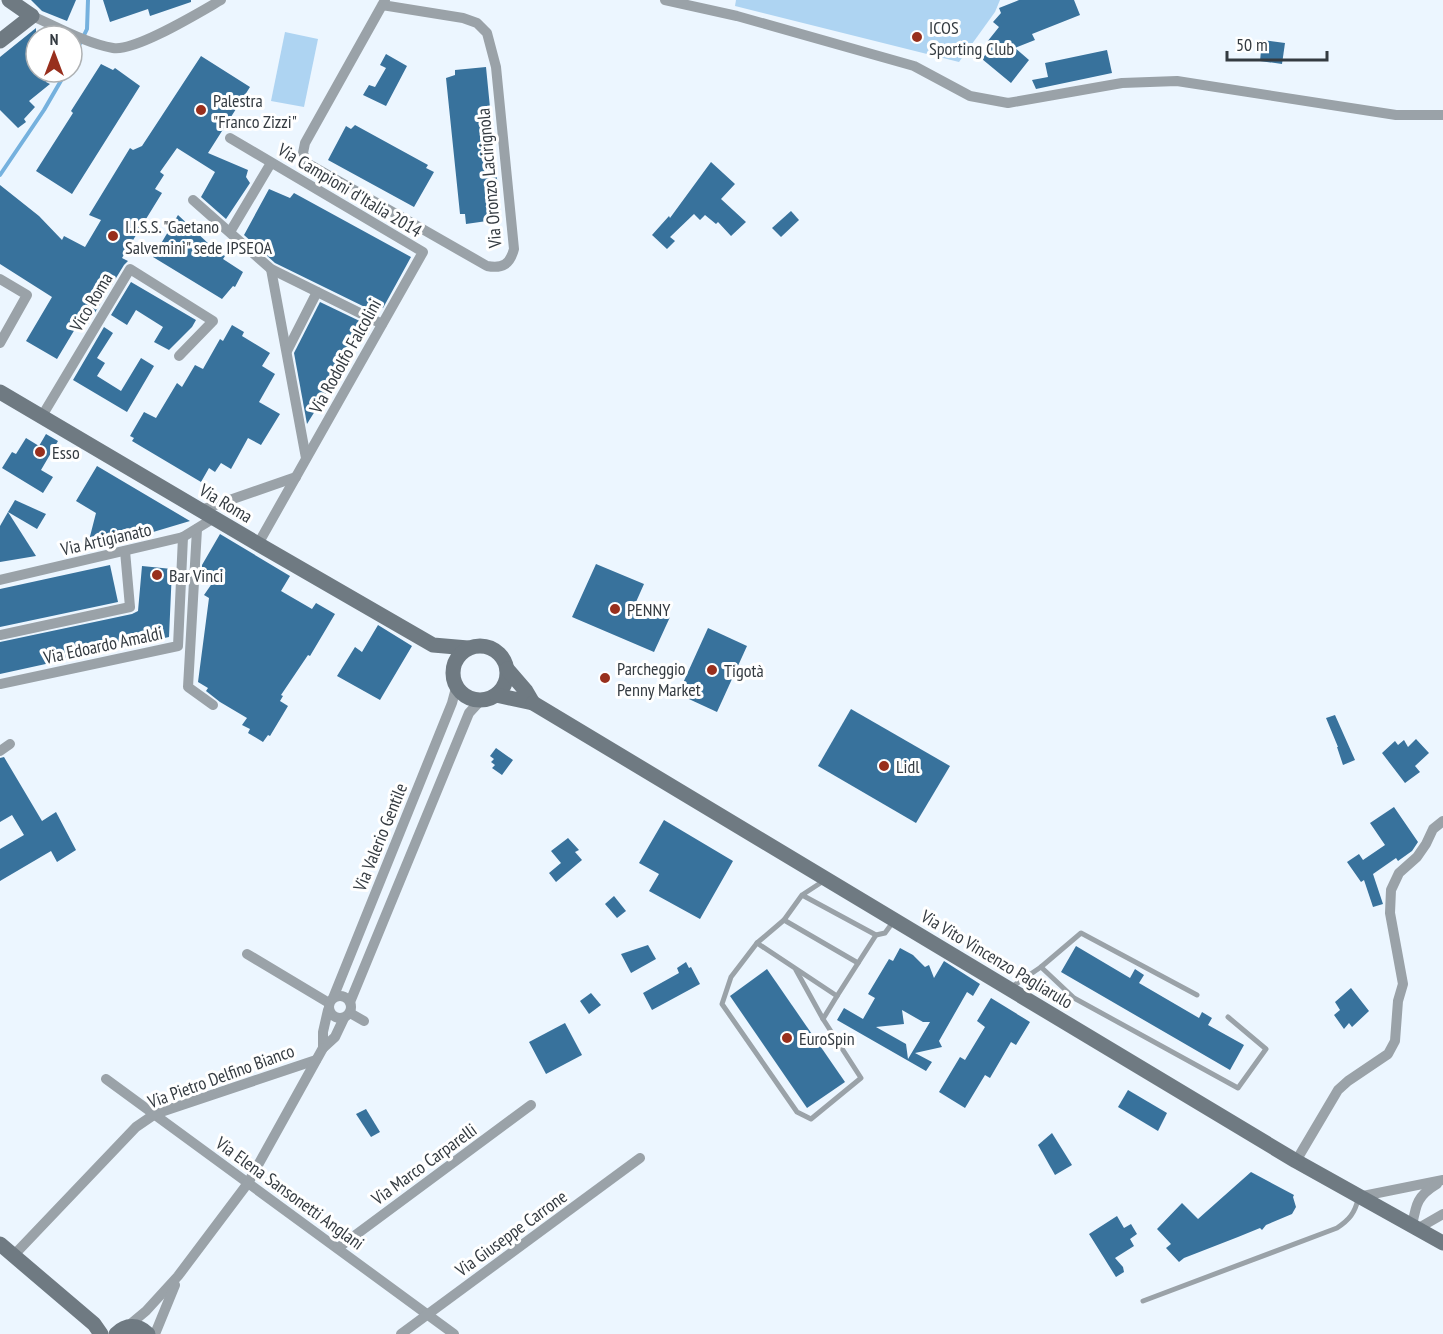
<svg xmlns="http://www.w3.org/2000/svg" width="1443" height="1334" viewBox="0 0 1443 1334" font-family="'PT Sans Narrow',sans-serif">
  <rect width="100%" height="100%" fill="#ecf6ff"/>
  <g fill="#aed4f2">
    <path d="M736,0H1000L995,12L959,62L735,6Z"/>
    <path d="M285,32L318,39L304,107L271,101Z"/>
  </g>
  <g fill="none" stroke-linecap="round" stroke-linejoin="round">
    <g stroke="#75b1de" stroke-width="4">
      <path d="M72,60L87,29L88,0"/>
      <path d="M0,175L44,110L66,72"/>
    </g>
  </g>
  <g fill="#38729c" fill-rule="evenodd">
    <path d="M31,0H76L67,21L42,11Z"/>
    <path d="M103,0H191V2L150,16L148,9L110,22Z"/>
    <path d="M1019,0H1074L1080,15L1032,34L1035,40L1015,48L1029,60L1011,83L982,59L992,46L987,42L999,27L993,22L1001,13L999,8Z"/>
    <path d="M36,28V72H51L46,82L50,84L29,101L35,107L24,119L26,122L18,128L0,110V57Z"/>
    <path d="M1262,40L1285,43L1282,64L1260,61Z"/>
    <path d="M1107,50L1112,73L1036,89L1032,80L1048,77L1045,63Z"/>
    <path d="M386,54L407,66L386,106L363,95L369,85L375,87L386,68L380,65Z"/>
    <path d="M201,56L250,87L208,153L248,170L246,177L250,183L226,219L201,197L215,172L177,148L160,172L164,175L155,189L162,193L122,258L128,261L124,265L88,324L81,319L57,359L26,341L52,297L0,264V185L39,216L62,240L64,236L85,247L101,220L89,215L130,148L133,150L142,146Z"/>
    <path d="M101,64L113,70L115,68L140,86L72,194L36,171L73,113L71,111Z"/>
    <path d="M486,67L501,219L466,224L465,214H460L446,78L455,75V70Z"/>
    <path d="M355,125L428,165L426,168L434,172L414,207L328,160L346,126L351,129Z"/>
    <path d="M711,162L735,184L721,199L746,222L731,236L718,222L716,224L705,215L700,220L694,214L670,237L675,241L667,249L652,235L669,216L670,218Z"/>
    <path d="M269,189L290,198L294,193L411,257L383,308L379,306L375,312L275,263L244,235Z"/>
    <path d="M791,211L799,220L781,237L772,228Z"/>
    <path d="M178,215L211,246L219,250L218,252L225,256L223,259L243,272L235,287L233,286L222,299L153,257Z"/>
    <path d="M131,282L196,320L192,327L169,350L154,342L163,327L136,310L127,325L111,315Z"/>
    <path d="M320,302L368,325L307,424L294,353Z"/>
    <path d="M232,325L244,332L242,336L270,353L262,366L275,374L259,402L280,414L261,445L248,438L231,469L221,463L215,472L209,468L201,482L132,441L134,438L130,436L144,412L156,418L177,383L182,387L195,365L203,369L220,339L223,341Z"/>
    <path d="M104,327L113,333L97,358L105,363L97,376L121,391L141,358L154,366L127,412L73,380Z"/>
    <path d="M46,434L58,441L41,470L53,477L43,493L2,468L12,452L16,454L26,438L39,446Z"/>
    <path d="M97,466L190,521L113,544L87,548L96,513L76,501Z"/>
    <path d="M15,500L46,514L37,529L8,512Z"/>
    <path d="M8,512L36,556L0,562V526Z"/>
    <path d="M220,534L290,576L281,591L312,609L316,603L335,614L310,656L308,655L281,695L283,696L280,701L288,706L270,736L268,735L263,742L248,733L250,729L242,725L247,718L220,702L206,691L208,688L198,682L209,598L204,595L213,582L205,577L207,574L202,571V565Z"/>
    <path d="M596,564L644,584L636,602L670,617L654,652L572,617Z"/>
    <path d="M110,565L118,602L0,627V589Z"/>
    <path d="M142,566L172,569L169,637L0,674V642L132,614L138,611Z"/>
    <path d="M378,625L412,646L380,700L337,676L355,647L362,652Z"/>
    <path d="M708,628L747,646L717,712L678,694Z"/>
    <path d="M851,709L950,766L916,823L818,766Z"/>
    <path d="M1335,715L1355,760L1343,765L1337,747H1338L1326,718Z"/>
    <path d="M1416,739L1429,753L1415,766L1420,772L1405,783L1382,753L1395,741L1398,745L1404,740L1408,747Z"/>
    <path d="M496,748L513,760L502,775L492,768L495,765L491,762L494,759L490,756Z"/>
    <path d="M4,757L42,821L56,812L76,850L57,862L51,851L0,881V849L24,835L12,815L0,822V758Z"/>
    <path d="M1394,807L1418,842L1412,851L1398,861L1396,858L1373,874L1383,904L1373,907L1364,880L1361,882L1347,862L1359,854L1363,860L1385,845L1370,823Z"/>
    <path d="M664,820L733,861L700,919L649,891L659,874L639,863Z"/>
    <path d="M568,838L579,850L575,852L582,860L556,882L549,873L561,863L551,851Z"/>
    <path d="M614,896L626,911L617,918L605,904Z"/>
    <path d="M648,945L656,959L631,973L621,954Z"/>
    <path d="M1076,946L1130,978L1135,969L1144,975L1139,983L1199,1018L1202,1012L1212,1018L1208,1025L1244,1045L1230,1070L1061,972Z"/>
    <path d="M900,948L913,955L925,967L929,965L934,978L944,961L980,984L973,996L967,992L939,1041L942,1047L915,1053L932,1062L926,1071L837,1020L844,1008L863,1019L875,998L868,994L889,959L893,961ZM902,1010L923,1022H930L908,1059L906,1044L876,1027L904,1024Z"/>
    <path d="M686,962L689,968L691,967L700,984L652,1010L643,993L679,973L677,968Z"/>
    <path d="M767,969L845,1082L807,1108L730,996Z"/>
    <path d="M1351,988L1369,1011L1352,1027L1349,1023L1344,1029L1334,1015L1340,1010L1335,1002Z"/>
    <path d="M591,993L601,1005L589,1014L580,1001Z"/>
    <path d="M991,998L1030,1022L1016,1045L1011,1042L990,1078L985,1075L965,1108L939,1092L960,1057L965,1060L985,1027L977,1021Z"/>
    <path d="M565,1023L582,1055L546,1074L529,1042Z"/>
    <path d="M1128,1090L1167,1113L1158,1131L1118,1107Z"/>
    <path d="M366,1109L380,1132L371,1137L356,1114Z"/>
    <path d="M1052,1133L1072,1165L1055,1175L1038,1145Z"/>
    <path d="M1251,1172L1294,1195L1293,1197L1296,1207L1292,1214L1266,1225L1262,1230L1260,1228L1238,1237L1184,1258L1179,1262L1166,1248L1171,1244L1157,1229L1182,1203L1198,1219Z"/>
    <path d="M1117,1216L1124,1228L1131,1224L1137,1234L1130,1239L1134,1246L1115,1258L1123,1267L1124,1272L1116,1277L1089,1234Z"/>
  </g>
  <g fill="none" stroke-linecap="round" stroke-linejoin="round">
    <g stroke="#9aa2a8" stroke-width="5">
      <path d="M802,895L876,935L837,996L757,943L784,920L802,895L825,880"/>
      <path d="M784,920L858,963"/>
      <path d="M876,935L885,933L893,922"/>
      <path d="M757,943L731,977L722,1004L797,1112L811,1119L861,1078L823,1019L837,996"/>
      <path d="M1041,967L1074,998L1238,1088L1266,1049L1228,1017"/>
      <path d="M796,970L823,1019"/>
      <path d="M1010,988L1041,967L1081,933L1197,995"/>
      <path d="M1143,1301L1337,1228C1349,1220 1355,1213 1358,1199"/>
    </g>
    <g stroke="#9aa2a8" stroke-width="10">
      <path d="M665,0L737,16L914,66L970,96L1008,103L1122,83L1177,81L1396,115H1443"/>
      <path d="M382,5L463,18L477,23L487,33L496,67L514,249C510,264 503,269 487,266L307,163L303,153L305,143L385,0"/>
      <path d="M32,16C58,27 85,43 113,48C135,52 200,12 221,0"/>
      <path d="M230,138L423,252L258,544"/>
      <path d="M193,200L271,269L382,324"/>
      <path d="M230,232L271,163"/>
      <path d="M271,269L306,458"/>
      <path d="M0,279L27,295L0,343"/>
      <path d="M287,351L317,292"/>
      <path d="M42,416L130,269L213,321L179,356"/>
      <path d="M201,510L296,477"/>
      <path d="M197,529L188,687L213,705"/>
      <path d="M0,580L183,537L214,518"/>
      <path d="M0,635L130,607L125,551"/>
      <path d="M0,684L178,646L183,537"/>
      <path d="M0,751L10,744"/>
      <path d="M247,954L329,1003"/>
      <circle cx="340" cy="1007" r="11"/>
      <path d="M333,998L452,703L456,688"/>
      <path d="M350,1002L469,713L480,701"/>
      <path d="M328,1010L323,1032V1048L335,1037L344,1018"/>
      <path d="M350,1013L364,1021"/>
      <path d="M106,1079L454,1334"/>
      <path d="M1296,1161L1338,1090L1348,1081L1388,1054L1395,1041L1398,1001L1403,984L1390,913L1391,890L1399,873L1417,857L1426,844L1433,829L1443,821"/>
      <path d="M1358,1197L1443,1180"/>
      <path d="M1412,1226C1416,1204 1417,1196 1437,1184"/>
      <path d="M1417,1229L1443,1214"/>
      <path d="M338,1248L531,1105"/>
      <path d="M13,1256L136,1127L155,1114L316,1060"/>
      <path d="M128,1326L146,1311L178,1276L248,1183L323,1048"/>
      <path d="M155,1334L175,1285"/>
      <path d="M401,1334L640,1158"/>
    </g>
    <g stroke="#6f7a82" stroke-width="15">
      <path d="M0,41L32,16L9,0"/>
      <path d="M0,392L258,544L433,645L468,648"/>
      <circle cx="480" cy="673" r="27"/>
      <path d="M496,695L533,703L526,691L507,669"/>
      <path d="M533,703L1296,1161L1443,1243"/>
      <path d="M0,1244L94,1324L101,1334"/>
      <path d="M116,1334C126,1324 138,1324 148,1334"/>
    </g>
  </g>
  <g fill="#982f1d" stroke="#fff" stroke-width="2">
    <circle cx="917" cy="37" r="6"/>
    <circle cx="201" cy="110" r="6"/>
    <circle cx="113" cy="236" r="6"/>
    <circle cx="40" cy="452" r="6"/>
    <circle cx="157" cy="575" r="6"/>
    <circle cx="615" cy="609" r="6"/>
    <circle cx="712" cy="670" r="6"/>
    <circle cx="605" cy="678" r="6"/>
    <circle cx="884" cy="766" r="6"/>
    <circle cx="787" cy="1038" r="6"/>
  </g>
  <g text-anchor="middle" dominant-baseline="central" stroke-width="6" stroke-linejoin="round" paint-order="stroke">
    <g font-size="18" fill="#343b41" stroke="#fff" text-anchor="start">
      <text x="929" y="27">ICOS<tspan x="929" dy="21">Sporting Club</tspan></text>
      <text x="213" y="100">Palestra<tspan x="213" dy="21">"Franco Zizzi"</tspan></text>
      <text x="125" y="226">I.I.S.S. "Gaetano<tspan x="125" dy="21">Salvemini" sede IPSEOA</tspan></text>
      <text x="52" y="452">Esso</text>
      <text x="169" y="575">Bar Vinci</text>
      <text x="627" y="609">PENNY</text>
      <text x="617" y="668">Parcheggio<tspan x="617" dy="21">Penny Market</tspan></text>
      <text x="724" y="670">Tigotà</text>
      <text x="896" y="766">Lidl</text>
      <text x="799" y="1038">EuroSpin</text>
    </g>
    <g font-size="18" fill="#343b41" stroke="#fff">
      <text transform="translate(489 178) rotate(-95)">Via Oronzo Lacirignola</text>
      <text transform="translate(350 190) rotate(31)">Via Campioni d'Italia 2014</text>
      <text transform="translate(91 302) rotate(-59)">Vico Roma</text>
      <text transform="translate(345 356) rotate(-61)">Via Rodolfo Falcolini</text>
      <text transform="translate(226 503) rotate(31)">Via Roma</text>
      <text transform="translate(106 539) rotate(-13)">Via Artigianato</text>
      <text transform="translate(103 645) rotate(-12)">Via Edoardo Amaldi</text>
      <text transform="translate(380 837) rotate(-68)">Via Valerio Gentile</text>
      <text transform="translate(997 959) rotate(31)">Via Vito Vincenzo Pagliarulo</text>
      <text transform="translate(221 1076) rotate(-20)">Via Pietro Delfino Bianco</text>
      <text transform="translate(424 1164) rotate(-36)">Via Marco Carparelli</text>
      <text transform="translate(290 1193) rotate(36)">Via Elena Sansonetti Anglani</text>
      <text transform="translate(511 1233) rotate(-36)">Via Giuseppe Carrone</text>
    </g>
  </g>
  <g transform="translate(54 54)"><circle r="28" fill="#ffffff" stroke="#aeb1b3" stroke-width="1.5"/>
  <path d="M0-4.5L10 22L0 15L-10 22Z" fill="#982f1d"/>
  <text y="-9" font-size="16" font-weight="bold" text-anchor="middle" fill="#343b41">N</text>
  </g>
  <path d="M1227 51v9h100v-9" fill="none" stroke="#343b41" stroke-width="3"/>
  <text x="1236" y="51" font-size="18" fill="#343b41" stroke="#ffffff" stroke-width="4.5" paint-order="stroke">50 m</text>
</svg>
